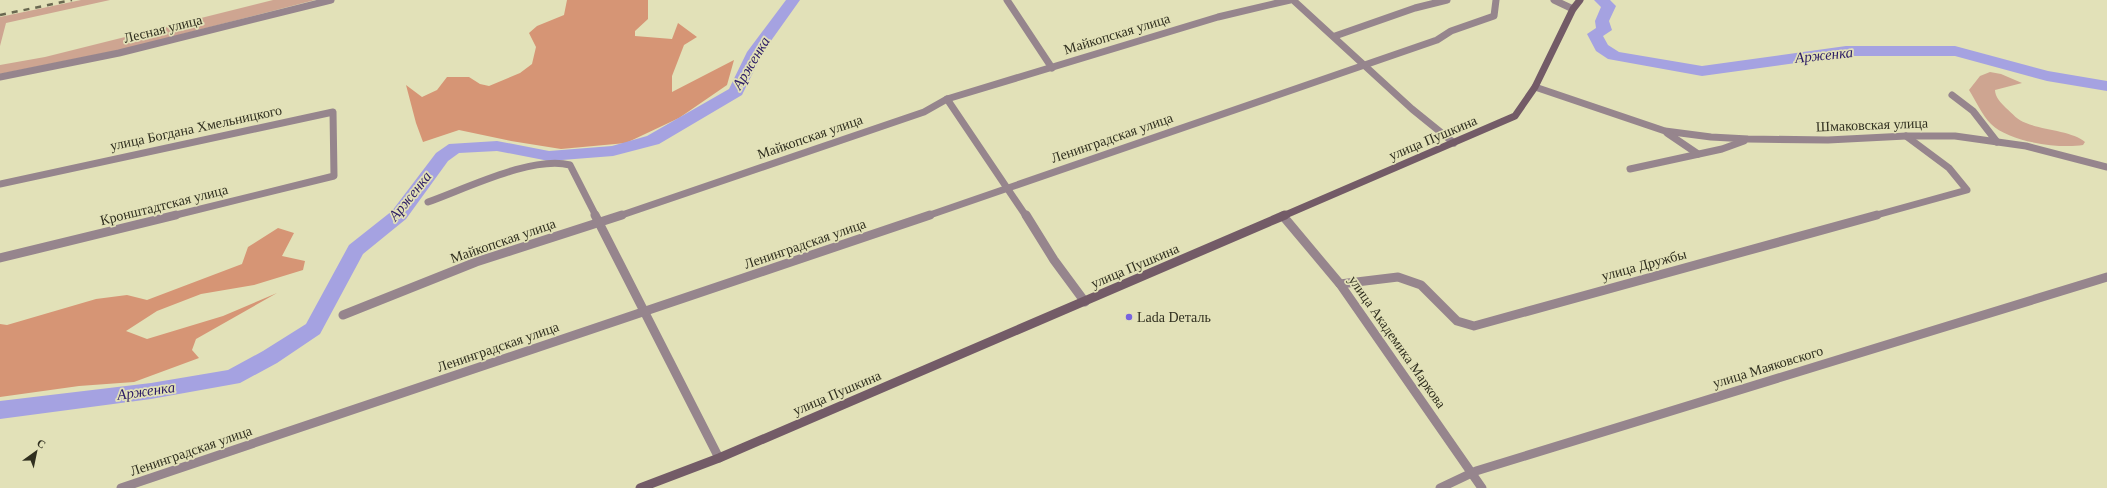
<svg xmlns="http://www.w3.org/2000/svg" width="2107" height="488" viewBox="0 0 2107 488" font-family="Georgia,serif">
  <rect width="100%" height="100%" fill="#e2e1b8"/>
  <g fill="#cea591">
    <path d="M81,0H110L6,23L0,46V17Z"/>
    <path d="M273,0H315L124,49L0,74V65L45,57Z"/>
    <path d="M1990,72L2001,74L2022,83L1995,90C1995,97 2001,103 2006,108C2013,114 2017,120 2026,123C2042,130 2073,131 2085,142L2083,145C2059,149 2009,142 1991,124C1982,115 1976,101 1969,90L1980,76Z"/>
  </g>
  <g fill="#d69575">
    <path d="M567,0H648V19L635,31V36L672,39L678,23L697,37L684,45L672,76V92L734,60L727,85L679,118L626,143L561,149L511,141L459,130L423,142L416,123L406,85L422,97L437,90L447,77H469L480,84L489,86L520,73L532,64L536,47L529,33L537,26L564,15Z"/>
    <path d="M278,228L294,233L282,256L305,261L303,270L254,285L201,294L157,311L126,331L147,339L223,316L277,293L196,339L192,350L199,358L134,382L79,386L0,397V324L7,325L96,299L127,295L147,300L242,264L248,247Z"/>
  </g>
  <g fill="none" stroke-linecap="round" stroke-linejoin="round">
    <g fill="#a5a2e1" fill-rule="evenodd">
      <path d="M786,0H800L763,52L742,95L659,144L613,156L549,161L497,151L459,153L448,161L406,219L363,254L320,334L277,363L240,383L151,399L0,419V401L151,383L228,370L263,351L306,324L349,245L392,211L436,153L449,144L497,141L549,151L612,146L647,136L729,89L747,52Z"/>
      <path d="M1594,0H1610L1616,6L1609,21L1612,30L1603,36L1608,45L1619,52L1702,66L1846,46H1955L2048,71L2107,81V91L2047,81L1955,56H1846L1702,76L1608,59L1596,51L1587,34L1596,28L1595,21L1601,7Z"/>
    </g>
    <g stroke="#96858d" stroke-width="7">
      <path d="M1007,0L1052,68"/>
      <path d="M1293,0L1412,109L1454,143"/>
      <path d="M1554,0L1573,9"/>
      <path d="M1335,36L1415,8L1447,0"/>
      <path d="M1535,87L1665,131L1711,137L1748,139L1828,140L1906,136H1955L2026,146L2107,167"/>
      <path d="M1952,95L1973,111L1997,142"/>
      <path d="M947,99L1026,216"/>
      <path d="M1667,133L1698,154"/>
      <path d="M1630,169L1722,149L1744,141"/>
      <path d="M0,184L333,112L334,176L172,216"/>
      <path d="M428,202C465,189 533,155 570,165L596,216"/>
      <path d="M619,216L924,112L947,99L1218,17L1290,0"/>
      <path d="M927,216L1437,40L1451,31L1494,16L1496,0"/>
      <path d="M1873,216L1967,190L1949,168L1906,136"/>
    </g>
    <g stroke="#96858d" stroke-width="9">
      <path d="M595,215L719,458"/>
      <path d="M1026,215L1054,260L1085,302"/>
      <path d="M1283,216L1340,284L1482,488"/>
      <path d="M0,258L176,215"/>
      <path d="M1340,284L1398,277L1421,285L1457,321L1474,326L1877,215"/>
      <path d="M343,315L476,262L622,215"/>
      <path d="M121,488L930,215"/>
      <path d="M1440,488L1476,471L2107,277"/>
    </g>
    <path stroke="#96858d" stroke-width="7" d="M0,77L119,53L331,0"/>
    <path stroke="#735b67" stroke-width="7" d="M1283,216L1515,116L1535,87L1573,9L1580,0"/>
    <path stroke="#735b67" stroke-width="9" d="M640,488L719,458L1285,215"/>
    <path stroke="#696850" stroke-width="2.5" stroke-dasharray="6 6" stroke-linecap="butt" d="M0,15L72,0"/>
  </g>
  <circle fill="#7764df" stroke="#e2e1b8" stroke-width="1.5" cx="1129" cy="317" r="4"/>
  <g text-anchor="middle" dominant-baseline="central" stroke-width="3.5" stroke-linejoin="round" paint-order="stroke">
    <g font-size="14" fill="#302f1f" stroke="#e2e1b8">
      <text transform="translate(163 29) rotate(-14)">Лесная улица</text>
      <text transform="translate(1117 34) rotate(-17)">Майкопская улица</text>
      <text transform="translate(1872 125) rotate(-2)">Шмаковская улица</text>
      <text transform="translate(196 128) rotate(-12)">улица Богдана Хмельницкого</text>
      <text transform="translate(810 137) rotate(-19)">Майкопская улица</text>
      <text transform="translate(1112 138) rotate(-19)">Ленинградская улица</text>
      <text transform="translate(1433 138) rotate(-23)">улица Пушкина</text>
      <text transform="translate(164 205) rotate(-14)">Кронштадтская улица</text>
      <text transform="translate(503 241) rotate(-19)">Майкопская улица</text>
      <text transform="translate(805 244) rotate(-19)">Ленинградская улица</text>
      <text transform="translate(1644 265) rotate(-15)">улица Дружбы</text>
      <text transform="translate(1135 266) rotate(-23)">улица Пушкина</text>
      <text transform="translate(1397 342) rotate(55)">улица Академика Маркова</text>
      <text transform="translate(498 347) rotate(-19)">Ленинградская улица</text>
      <text transform="translate(1768 367) rotate(-17)">улица Маяковского</text>
      <text transform="translate(837 393) rotate(-23)">улица Пушкина</text>
      <text transform="translate(191 451) rotate(-19)">Ленинградская улица</text>
    </g>
    <g font-size="14" fill="#302f1f" stroke="#e2e1b8" text-anchor="start">
      <text x="1137" y="317">Lada Dеталь</text>
    </g>
    <g font-size="15" font-style="italic" fill="#2b1b64" stroke="#e2e1b8">
      <text transform="translate(1824 55) rotate(-6)">Арженка</text>
      <text transform="translate(751 63) rotate(-59)">Арженка</text>
      <text transform="translate(410 196) rotate(-51)">Арженка</text>
      <text transform="translate(146 391) rotate(-8)">Арженка</text>
    </g>
  </g>
  <g transform="translate(36 452) rotate(33)" stroke="#e2e1b8" stroke-width="3" paint-order="stroke">
  <path d="M0-3L7 15L0 10L-7 15Z" fill="#302f1f"/>
  <text y="-6" font-size="11" font-weight="bold" text-anchor="middle" fill="#302f1f">С</text>
  </g>
</svg>
